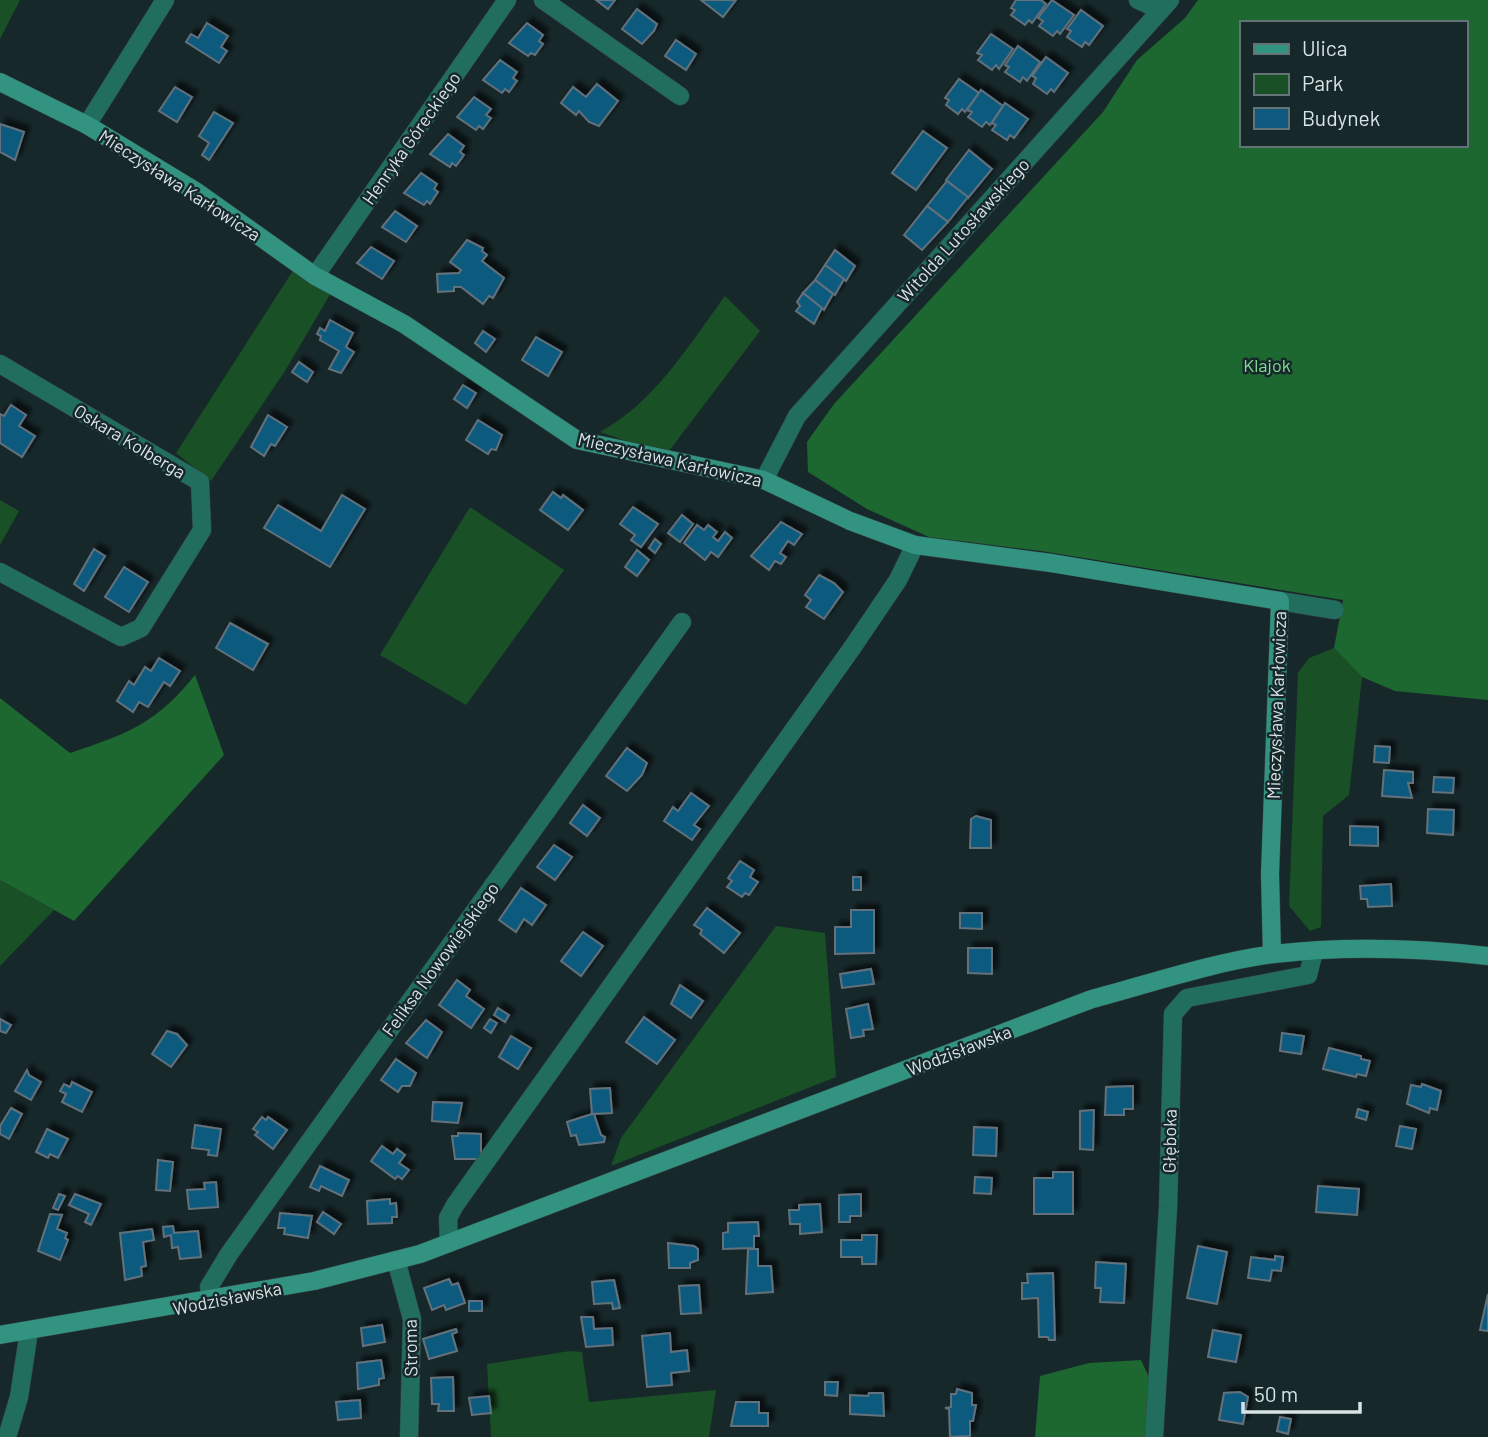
<svg xmlns="http://www.w3.org/2000/svg" width="1488" height="1437" viewBox="0 0 1488 1437" font-family="Barlow,sans-serif">
  <defs>
    <filter id="shadow"><feDropShadow dx="5.5" dy="-5.5" stdDeviation="2" flood-color="#0009"/></filter>
  </defs>
  <rect width="100%" height="100%" fill="#17282b"/>
  <g fill="#195026">
    <path d="M0,0H20L0,39Z"/>
    <path d="M294,269L332,291L285,371L211,481L176,453Z"/>
    <path d="M725,296L760,331L666,455L600,432C655,402 688,346 725,296Z"/>
    <path d="M0,500L19,511L0,545Z"/>
    <path d="M470,507L564,570L466,705L380,655Z"/>
    <path d="M1334,648L1362,677L1349,795L1323,816L1321,927L1310,931L1289,906L1298,673L1309,658Z"/>
    <path d="M0,880L54,910L0,966Z"/>
    <path d="M776,926L825,933L836,1077L611,1166L621,1138Z"/>
    <path d="M570,1351L582,1352L589,1402L716,1390L709,1437H491L487,1364Z"/>
  </g>
  <g fill="#1d6730" fill-rule="evenodd">
    <path d="M1198,0H1488V700L1395,691L1362,677L1334,648L1343,600L1041,551L929,537L867,509L808,472L807,442L834,404L1103,112L1137,60L1185,18ZM1241,23H1465V145H1241Z"/>
    <path d="M195,675L224,755L74,921L0,880V698L70,753C127,734 157,723 195,675Z"/>
    <path d="M1141,1360L1152,1384L1145,1437H1035L1040,1376L1089,1363Z"/>
  </g>
  <g fill="#115a7f" stroke="#63717b" stroke-width="2" filter="url(#shadow)">
    <path d="M596,0H615L608,9Z"/>
    <path d="M701,0H736L723,17Z"/>
    <path d="M1016,0H1041L1046,4L1032,23L1029,20L1025,25L1011,15L1015,10L1011,8Z"/>
    <path d="M1052,0L1074,15L1060,34L1057,31L1053,36L1039,26L1043,21L1038,18Z"/>
    <path d="M637,9L657,24L654,31L642,44L622,29Z"/>
    <path d="M1081,10L1103,26L1089,45L1085,42L1082,47L1067,37L1071,31L1067,29Z"/>
    <path d="M207,23L228,36L221,47L227,51L219,63L186,42L191,34L198,38Z"/>
    <path d="M527,23L543,35L539,41L543,44L535,55L531,53L528,56L509,43Z"/>
    <path d="M991,34L1013,49L999,69L996,65L992,70L978,60L982,55L977,53Z"/>
    <path d="M676,40L696,54L686,70L665,56Z"/>
    <path d="M1018,46L1040,62L1027,81L1023,77L1020,82L1005,72L1009,67L1005,65Z"/>
    <path d="M1046,57L1068,73L1054,92L1051,89L1047,94L1033,84L1036,78L1032,76Z"/>
    <path d="M500,60L517,72L513,78L517,81L509,92L505,89L502,93L483,80Z"/>
    <path d="M959,79L979,93L965,112L962,109L958,114L946,105L949,100L945,98Z"/>
    <path d="M597,84L618,101L599,126L589,122L579,111L576,115L561,103L573,87L586,97Z"/>
    <path d="M175,87L192,97L177,122L159,111Z"/>
    <path d="M981,90L1003,106L990,125L986,122L982,127L968,117L972,112L967,110Z"/>
    <path d="M474,97L491,109L486,115L491,118L483,129L479,126L476,130L457,117Z"/>
    <path d="M1005,103L1028,119L1014,138L1010,135L1007,140L992,130L996,125L992,123Z"/>
    <path d="M214,112L233,123L209,160L202,155L209,143L199,136Z"/>
    <path d="M0,124L24,132L15,160L0,152Z"/>
    <path d="M923,131L947,148L916,190L892,173Z"/>
    <path d="M448,134L464,146L460,152L464,155L456,166L452,163L450,167L430,154Z"/>
    <path d="M969,150L992,169L968,198L946,180Z"/>
    <path d="M421,173L437,184L434,189L438,192L430,204L427,201L424,205L404,193Z"/>
    <path d="M947,181L968,197L948,222L927,206Z"/>
    <path d="M927,206L948,222L922,250L904,235Z"/>
    <path d="M395,211L417,226L406,242L382,227Z"/>
    <path d="M467,240L483,248L482,251L487,255L482,261L504,278L493,298L489,296L483,304L461,287H454V291L438,292L437,274L459,273L461,270L450,262Z"/>
    <path d="M371,247L394,261L382,279L357,263Z"/>
    <path d="M835,250L855,266L846,281L825,265Z"/>
    <path d="M825,265L844,279L835,295L815,280Z"/>
    <path d="M815,280L833,294L824,310L803,293Z"/>
    <path d="M803,293L822,308L814,324L796,311L800,306L797,302Z"/>
    <path d="M330,320L353,333L346,347L354,352L341,373L329,369L339,351L320,340L321,336L317,334L320,328L325,331Z"/>
    <path d="M483,331L495,339L486,352L475,343Z"/>
    <path d="M536,337L562,352L548,376L522,360Z"/>
    <path d="M299,362L313,372L307,382L292,372Z"/>
    <path d="M463,385L476,393L467,408L454,399Z"/>
    <path d="M11,405L26,415L19,426L35,436L22,457L0,443V414L4,416Z"/>
    <path d="M268,415L287,427L275,446L271,444L264,456L251,447Z"/>
    <path d="M478,420L502,435L496,450L491,449L488,454L466,440Z"/>
    <path d="M553,492L561,498L563,495L583,510L568,530L540,510Z"/>
    <path d="M342,495L365,509L330,567L264,528L278,505L321,531Z"/>
    <path d="M633,507L658,524L641,547L631,540L635,535L620,524Z"/>
    <path d="M682,515L693,524L680,542L668,533Z"/>
    <path d="M781,522L802,534L794,545L788,541L780,553L786,557L781,564L775,561L769,570L751,556Z"/>
    <path d="M697,525L704,530L708,525L717,532L713,537L718,541L725,532L732,538L718,557L711,552L705,560L684,543Z"/>
    <path d="M655,539L661,544L655,553L649,548Z"/>
    <path d="M94,549L105,556L84,591L74,584Z"/>
    <path d="M637,550L649,560L637,576L625,567Z"/>
    <path d="M124,567L148,582L129,612L105,597Z"/>
    <path d="M819,575L834,583L843,592L824,619L806,607L811,600L805,595Z"/>
    <path d="M230,623L268,644L253,670L216,648Z"/>
    <path d="M159,658L180,671L170,686L164,682L148,707L139,702L133,712L117,701L129,681L134,685L145,667L151,671Z"/>
    <path d="M1375,746L1390,747L1389,763L1374,762Z"/>
    <path d="M627,748L647,763L642,775L627,791L606,776Z"/>
    <path d="M1384,770L1413,772V783H1408L1412,798L1382,796Z"/>
    <path d="M1434,777L1454,778L1453,793L1433,792Z"/>
    <path d="M691,793L709,806L694,825L700,829L692,840L664,821L673,807L678,811Z"/>
    <path d="M583,805L600,818L587,836L570,823Z"/>
    <path d="M1428,809L1454,810L1453,835L1427,833Z"/>
    <path d="M976,816L991,820V848H970L971,819Z"/>
    <path d="M1350,826L1378,827V846L1350,845Z"/>
    <path d="M554,845L572,857L555,880L537,867Z"/>
    <path d="M740,861L754,870L750,877L758,882L749,895L745,893L742,897L727,887L732,881L728,878Z"/>
    <rect x="853" y="877" width="8" height="13"/>
    <path d="M1391,884L1392,906L1368,907L1367,899H1361L1360,886Z"/>
    <path d="M521,888L546,905L532,925L524,919L516,932L499,920Z"/>
    <path d="M707,908L740,933L724,953L700,934L702,930L694,925Z"/>
    <path d="M851,910H874V953L835,954V927H851Z"/>
    <path d="M960,913H982V929L960,928Z"/>
    <path d="M583,932L603,946L581,976L561,961Z"/>
    <path d="M968,948H992V974L968,973Z"/>
    <path d="M871,969L874,984L842,988L840,974Z"/>
    <path d="M457,980L470,990L466,996L484,1009L471,1028L439,1005Z"/>
    <path d="M680,985L703,1001L691,1018L671,1004Z"/>
    <path d="M868,1004L873,1029L863,1030L864,1036L851,1038L846,1009Z"/>
    <path d="M498,1008L509,1015L505,1022L494,1015Z"/>
    <path d="M644,1017L675,1040L657,1064L626,1042Z"/>
    <path d="M0,1019L11,1025L6,1033L0,1031Z"/>
    <path d="M490,1019L497,1023L491,1033L484,1028Z"/>
    <path d="M426,1020L442,1032L427,1058L406,1043Z"/>
    <path d="M167,1031L177,1034L187,1045L171,1067L152,1054Z"/>
    <path d="M1282,1033L1304,1036L1301,1054L1280,1051Z"/>
    <path d="M511,1036L531,1048L518,1069L499,1057Z"/>
    <path d="M1329,1048L1361,1056V1059L1370,1061L1366,1076L1357,1074L1356,1077L1323,1069Z"/>
    <path d="M396,1059L416,1073L410,1086H402L398,1092L381,1080Z"/>
    <path d="M27,1070L29,1075L41,1082L31,1100L15,1091Z"/>
    <path d="M72,1082L92,1092L82,1112L62,1102L66,1094L60,1091L64,1084L70,1087Z"/>
    <path d="M1422,1084L1441,1091L1437,1110L1430,1108L1429,1113L1407,1104L1411,1085L1421,1087Z"/>
    <path d="M1133,1086V1109H1124V1115H1105L1106,1087Z"/>
    <path d="M610,1088L612,1113L594,1114L601,1135L605,1137L604,1142L579,1145L576,1135L571,1136L567,1122L592,1114L590,1089Z"/>
    <path d="M433,1102L462,1103L458,1123L432,1121Z"/>
    <path d="M11,1108L22,1114L9,1139L0,1134V1126Z"/>
    <path d="M1358,1109L1368,1112L1366,1120L1356,1117Z"/>
    <path d="M1094,1110L1093,1150L1080,1149V1111Z"/>
    <path d="M262,1117L266,1120L268,1117L287,1130L273,1149L255,1135L258,1132L253,1129Z"/>
    <path d="M195,1125L221,1129L217,1156L208,1155L209,1150L192,1148Z"/>
    <path d="M1400,1126L1416,1129L1412,1149L1396,1146Z"/>
    <path d="M974,1127L997,1128L996,1156L973,1155Z"/>
    <path d="M47,1129L68,1139L58,1158L50,1154L48,1158L36,1152Z"/>
    <path d="M458,1133L481,1134V1159H455L452,1136H458Z"/>
    <path d="M382,1146L393,1154L397,1149L405,1155L399,1163L409,1170L402,1179L398,1176L395,1179L371,1161Z"/>
    <path d="M158,1160L173,1162L170,1191L156,1190Z"/>
    <path d="M320,1166L349,1180L342,1196L321,1186L319,1191L310,1187Z"/>
    <path d="M1053,1172H1073V1214H1034V1178H1053Z"/>
    <path d="M975,1177L992,1178L991,1194L974,1193Z"/>
    <path d="M216,1182L218,1207L189,1209L187,1190L205,1189L204,1183Z"/>
    <path d="M1318,1186L1359,1189L1357,1215L1316,1212Z"/>
    <path d="M59,1194L65,1196L58,1210L53,1208Z"/>
    <path d="M75,1194L101,1204L91,1225L85,1222L89,1214L69,1205Z"/>
    <path d="M861,1194V1216H850V1222H839V1195Z"/>
    <path d="M390,1199V1204L396,1203L397,1217H392V1223L368,1224L367,1201Z"/>
    <path d="M820,1204L822,1232L800,1234V1224H790L789,1210H799V1205Z"/>
    <path d="M323,1212L341,1224L334,1234L317,1222Z"/>
    <path d="M280,1213L312,1216L308,1238L284,1234L285,1228H278Z"/>
    <path d="M50,1214L62,1215L57,1229L67,1233L65,1238L68,1240L60,1260L38,1251Z"/>
    <path d="M758,1222L759,1236H754V1248L723,1249V1233L728,1232V1223Z"/>
    <path d="M173,1226L174,1233L198,1231L201,1257L180,1259L178,1247L172,1248L171,1235L164,1237L163,1227Z"/>
    <path d="M152,1229L154,1240L143,1242L146,1266L141,1267L142,1276L125,1280L120,1233Z"/>
    <path d="M862,1235H877L876,1264H862V1257H841V1240H862Z"/>
    <path d="M668,1243L694,1246L698,1249V1260L690,1263V1268H669Z"/>
    <path d="M1198,1246L1227,1252L1217,1304L1187,1298Z"/>
    <path d="M748,1249H758V1266H771L773,1292L746,1294Z"/>
    <path d="M1275,1256L1283,1257L1281,1271L1272,1270L1270,1281L1248,1278L1251,1257L1275,1260Z"/>
    <path d="M1096,1262L1126,1264L1124,1303L1100,1302L1101,1288H1095Z"/>
    <path d="M1053,1273L1055,1340H1049L1048,1337H1039L1038,1298L1022,1299V1283H1028L1027,1274Z"/>
    <path d="M449,1279L452,1285L458,1283L465,1303L446,1310L444,1305L432,1310L424,1288Z"/>
    <path d="M614,1280L620,1308L613,1309L612,1303L594,1304L592,1282Z"/>
    <path d="M699,1285L701,1313L681,1314L679,1286Z"/>
    <path d="M1488,1294V1331L1480,1330Z"/>
    <rect x="469" y="1301" width="13" height="10"/>
    <path d="M581,1317H593L594,1329L612,1328L613,1345L586,1347Z"/>
    <path d="M382,1325L385,1342L363,1346L361,1328Z"/>
    <path d="M456,1329L457,1332L452,1334L457,1351L429,1359L423,1339Z"/>
    <path d="M1213,1330L1241,1335L1236,1362L1208,1357Z"/>
    <path d="M670,1333L671,1352L687,1350L689,1371L671,1373L672,1385L647,1387L642,1336Z"/>
    <path d="M381,1360L384,1378L379,1379V1385L358,1389L357,1363Z"/>
    <path d="M453,1377L454,1411H438L439,1404H432L431,1378Z"/>
    <path d="M825,1382H838L837,1396L825,1395Z"/>
    <path d="M957,1389L972,1393V1405H976L973,1421H970V1436L950,1437L949,1409L945,1408L951,1407V1394H956Z"/>
    <path d="M1240,1392L1248,1397L1243,1424L1219,1420L1224,1393Z"/>
    <path d="M869,1393H883L884,1416L850,1414V1395L868,1396Z"/>
    <path d="M489,1396L491,1413L472,1415L469,1398Z"/>
    <path d="M360,1400L361,1418L338,1420L336,1402Z"/>
    <path d="M736,1402H759V1413H768V1426H731Z"/>
    <path d="M1280,1417L1291,1419L1288,1434L1277,1431Z"/>
  </g>
  <g fill="none" stroke-linecap="round" stroke-linejoin="round">
    <defs>
      <g id="street">
        <path d="M543,0L680,96"/>
        <path d="M1138,0L1161,10"/>
        <path d="M87,125L165,0"/>
        <path d="M315,276L507,0"/>
        <path d="M0,364L200,482L202,530L141,628L121,637L0,572"/>
        <path d="M764,480L797,416L1170,0"/>
        <path d="M1280,601L1335,610"/>
        <path d="M449,1243L448,1218L455,1205L852,648L898,580L915,545"/>
        <path d="M396,1260L412,1319L409,1437"/>
        <path d="M212,1300L209,1287L229,1254L682,622"/>
        <path d="M7,1437L19,1397L29,1331"/>
        <path d="M1154,1437L1168,1208L1173,1014L1187,998L1308,975L1314,951"/>
      </g>
      <g id="secondary">
        <path d="M0,82L87,125L197,192L315,276L404,324L577,440L764,480L850,521L915,545L1051,563L1280,601L1270,874L1272,954"/>
        <path d="M0,1335L314,1281L420,1254L1092,999C1152,983 1213,962 1274,954C1343,946 1419,948 1488,956"/>
      </g>
    </defs>
    <use href="#street" stroke="#364649" stroke-width="19"/>
    <use href="#secondary" stroke="#364649" stroke-width="19"/>
    <use href="#street" stroke="#216e5f" stroke-width="18"/>
    <use href="#secondary" stroke="#329380" stroke-width="18"/>
  </g>
  <g text-anchor="middle" dominant-baseline="central" stroke-width="5" stroke-linejoin="round" paint-order="stroke">
    <g font-size="18" fill="#d8e3e5" stroke="#17282b">
      <text transform="translate(411 138) rotate(-55)">Henryka Góreckiego</text>
      <text transform="translate(180 185) rotate(33)">Mieczysława Karłowicza</text>
      <text transform="translate(963 230) rotate(-48)">Witolda Lutosławskiego</text>
      <text transform="translate(130 441) rotate(31)">Oskara Kolberga</text>
      <text transform="translate(670 459) rotate(13)">Mieczysława Karłowicza</text>
      <text transform="translate(1276 705) rotate(-88)">Mieczysława Karłowicza</text>
      <text transform="translate(440 959) rotate(-54)">Feliksa Nowowiejskiego</text>
      <text transform="translate(959 1050) rotate(-21)">Wodzisławska</text>
      <text transform="translate(1169 1141) rotate(-89)">Głęboka</text>
      <text transform="translate(227 1298) rotate(-11)">Wodzisławska</text>
      <text transform="translate(410 1348) rotate(-91)">Stroma</text>
    </g>
    <g font-size="18" fill="#80df90" stroke="#17282b">
      <text x="1267" y="365">Klajok</text>
    </g>
  </g>
  <rect x="1240" y="21" width="228" height="126" fill="#17282b" stroke="#647375" stroke-width="2"/>
  <rect x="1254" y="44" width="35" height="10" fill="#329380" stroke="#647375" stroke-width="2"/>
  <text x="1302" y="56" font-size="21" fill="#d8e3e5">Ulica</text>
  <rect x="1254" y="74" width="35" height="21" fill="#195026" stroke="#647375" stroke-width="2"/>
  <text x="1302" y="91" font-size="21" fill="#d8e3e5">Park</text>
  <rect x="1254" y="108" width="35" height="21" fill="#115a7f" stroke="#647375" stroke-width="2"/>
  <text x="1302" y="126" font-size="21" fill="#d8e3e5">Budynek</text>
  <path d="M1243 1402v10h117v-10" fill="none" stroke="#d8e3e5" stroke-width="3.5"/>
  <text x="1254" y="1402" font-size="21" fill="#d8e3e5" stroke="#17282b" stroke-width="5" paint-order="stroke">50 m</text>
</svg>
